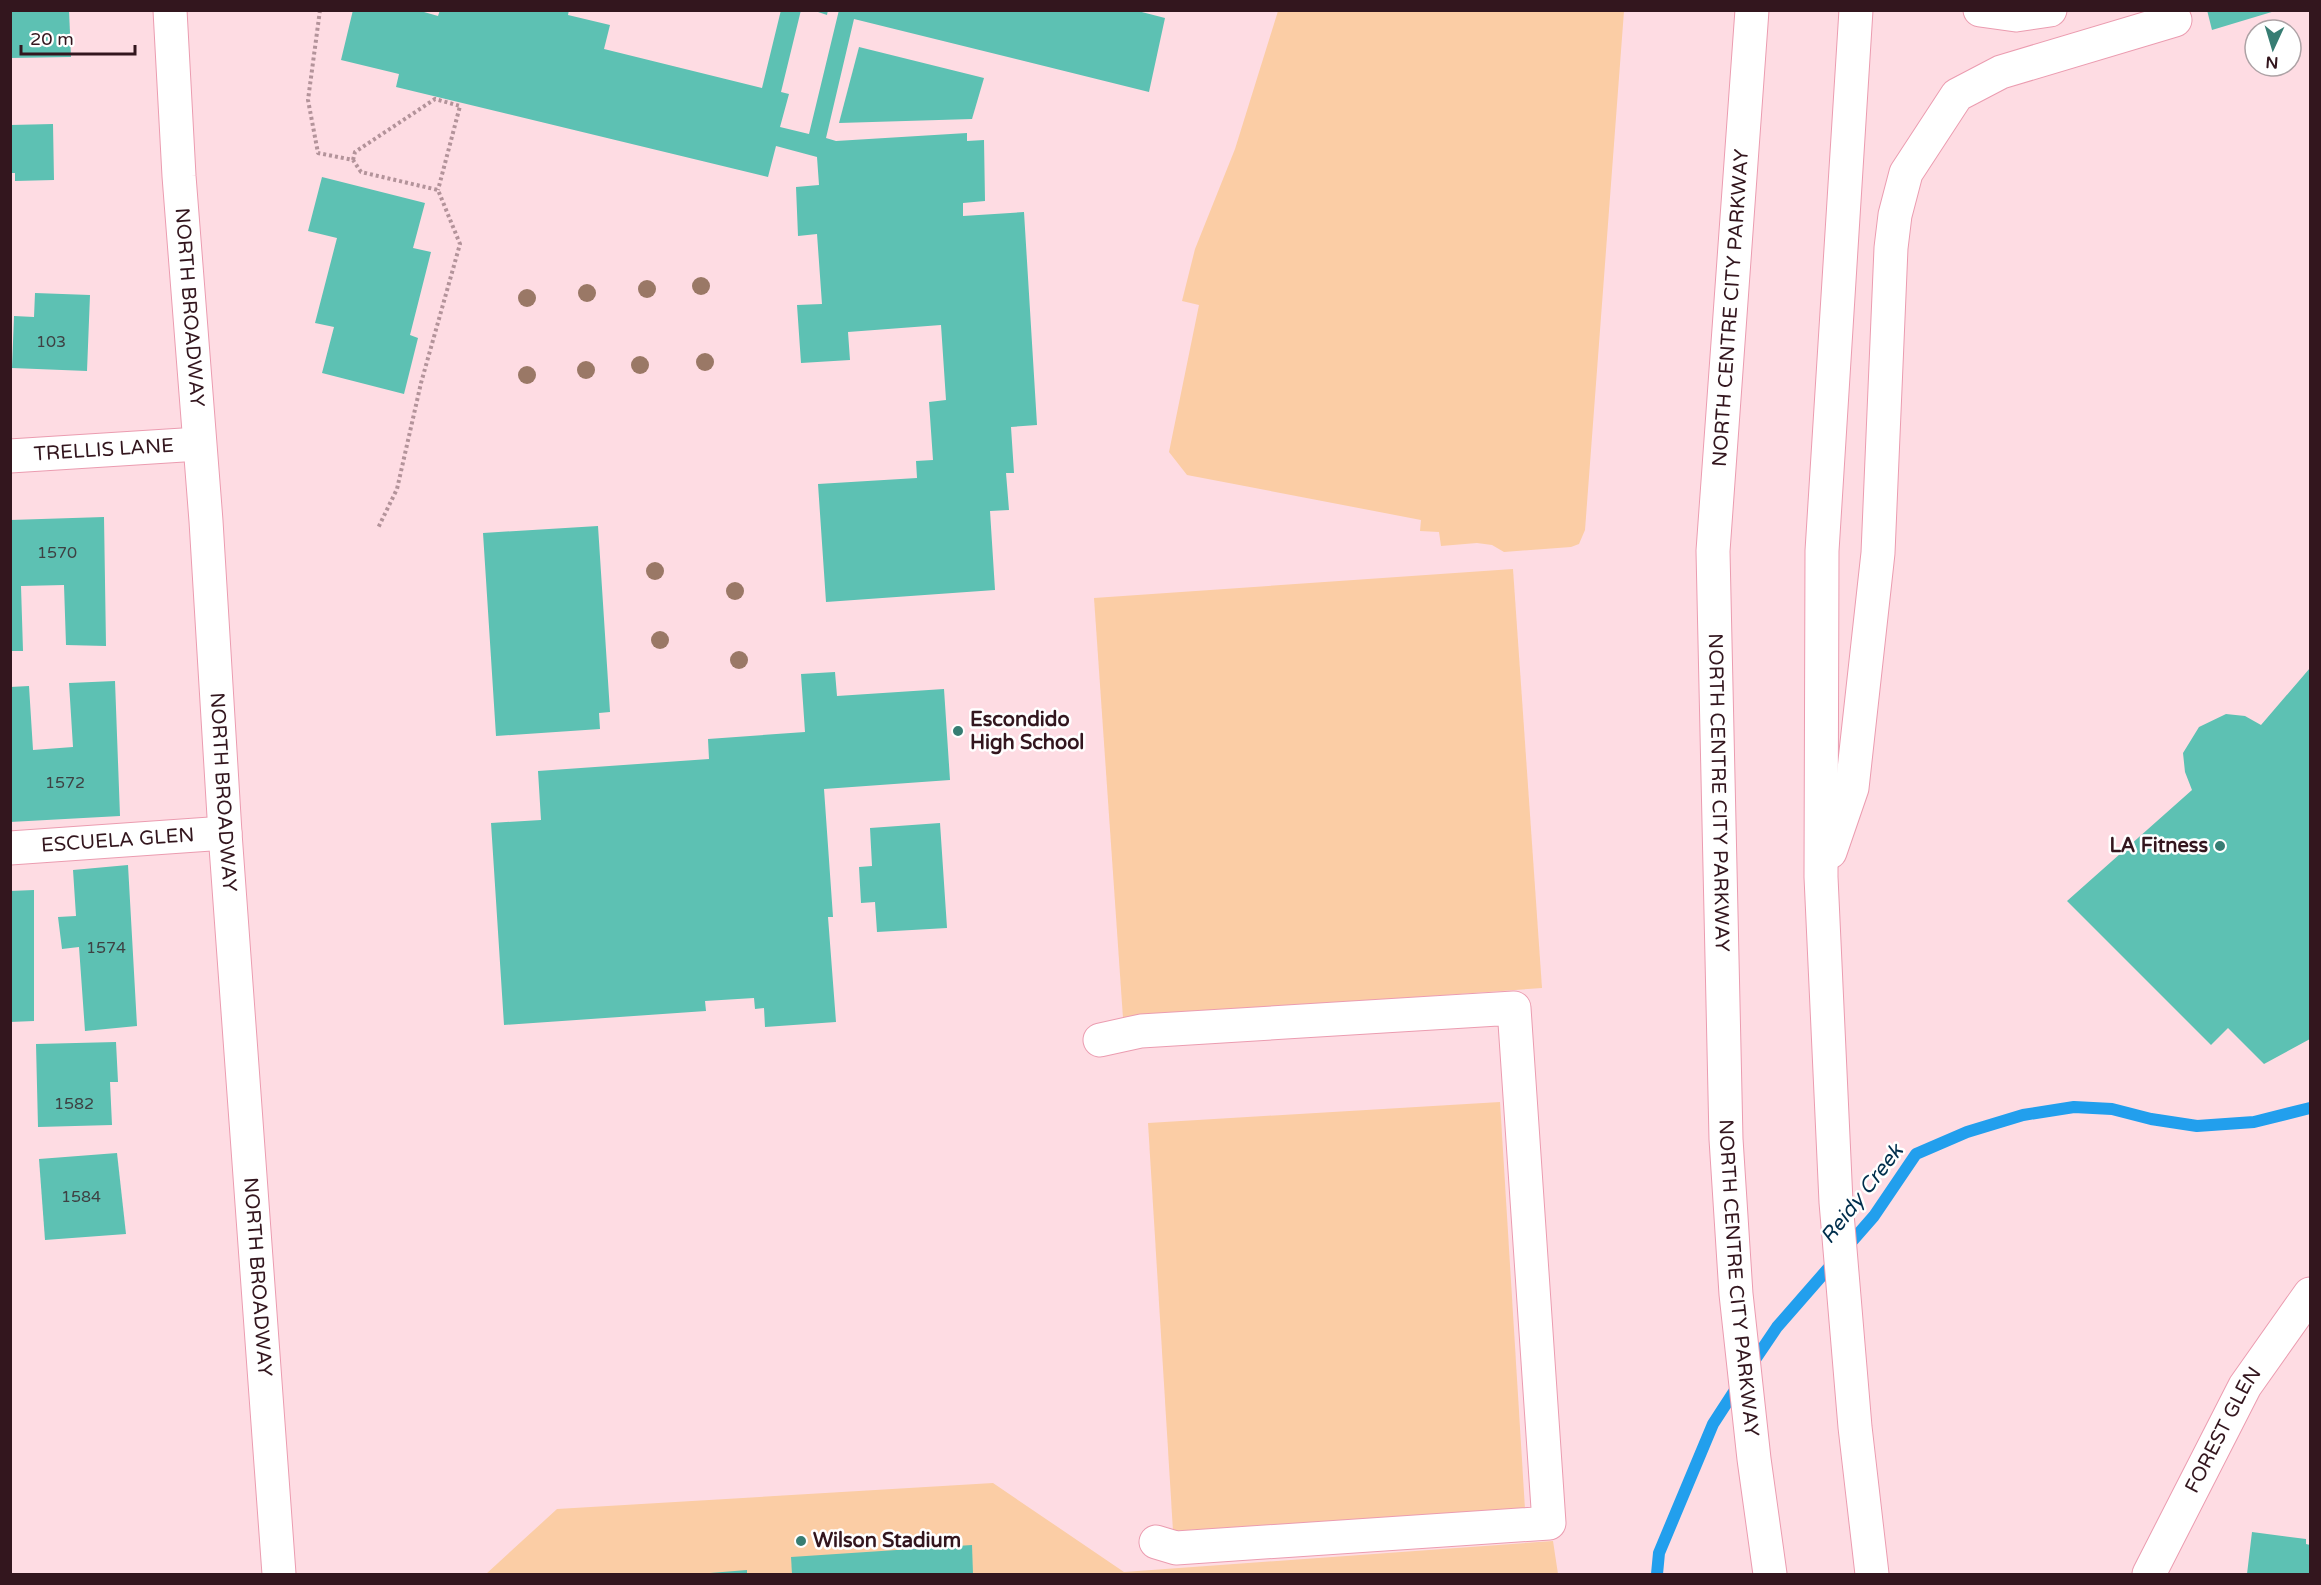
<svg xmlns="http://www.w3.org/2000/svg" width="2321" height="1585" viewBox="0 0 2321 1585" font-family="'Varela Round',sans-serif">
  <rect width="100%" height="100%" fill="#fedce3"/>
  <g fill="#fbcda5">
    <path d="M1278,11H1624L1585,530L1579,544L1571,547L1504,552L1492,545L1477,543L1441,546L1439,532L1420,531L1421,520L1187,475L1169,452L1199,305L1182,301L1195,249L1235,149Z"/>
    <path d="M1513,569L1542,988L1123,1018L1094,598Z"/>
    <path d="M1500,1102L1525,1509L1173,1531L1148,1123Z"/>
    <path d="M993,1483L1124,1572L1553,1541L1558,1574H486L557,1509Z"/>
  </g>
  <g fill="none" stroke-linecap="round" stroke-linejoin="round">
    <g stroke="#229fed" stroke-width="12">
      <path d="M1750,1367L1777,1327L1874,1216L1916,1154L1967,1132L2023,1115L2074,1107L2112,1109L2151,1119L2197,1126L2254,1122L2310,1108"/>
      <path d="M1657,1574L1659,1553L1713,1424L1739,1384"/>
    </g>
  </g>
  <g fill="#5dc1b3">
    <path d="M10,10H69L71,57L10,58Z"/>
    <path d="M353,10H417L438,16L440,10H569L568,15L610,25L604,49L762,88L781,10H801L781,92L789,94L780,127L809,134L839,10H1134L1165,18L1149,92L854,19L826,138L836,141L967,133V141L984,140L985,201L963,203V216L1024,212L1037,425L1011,427L1014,473H1006L1009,510L990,511L995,590L826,602L818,484L917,478L916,461L933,460L929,402L946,400L941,325L848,332L850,360L801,363L797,305L822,304L817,234L798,236L796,187L819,185L817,157L776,146L768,177L396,87L399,74L341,60Z"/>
    <path d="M812,10H828L827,15Z"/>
    <path d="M2207,10H2275V11L2212,30Z"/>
    <path d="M859,47L984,78L972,119L839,123Z"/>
    <path d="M53,124L54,180L15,181V173H10V125Z"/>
    <path d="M322,177L425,203L413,248L431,252L410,335L418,338L404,394L322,373L334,327L315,323L337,238L308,231Z"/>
    <path d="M35,293L90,295L87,371L12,368L14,316L34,317Z"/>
    <path d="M104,517L106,646L66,645L64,585L21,586L23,651H10V520Z"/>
    <path d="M598,526L610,712L599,713L600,729L496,736L483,533Z"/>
    <path d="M2310,668V1039L2264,1064L2228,1028L2211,1045L2067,901L2192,790L2185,772L2183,753L2199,727L2226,714L2245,716L2261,725Z"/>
    <path d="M835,672L837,696L944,689L950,780L824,789L833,917H828L836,1022L765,1027L764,1008L755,1009L754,998L705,1001L706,1011L504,1025L491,823L541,820L538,771L709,759L708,739L805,732L801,674Z"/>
    <path d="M115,681L120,816L10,822V687L29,686L33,750L73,747L69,683Z"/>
    <path d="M940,823L947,928L877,932L875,902L861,903L859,867L872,866L870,828Z"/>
    <path d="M128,865L137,1026L85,1031L79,947L62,949L58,917L76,916L73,870Z"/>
    <path d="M34,890V1021L10,1022V891Z"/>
    <path d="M116,1042L118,1082H110L112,1125L38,1127L36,1044Z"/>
    <path d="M117,1153L126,1234L45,1240L39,1159Z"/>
    <path d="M2252,1532L2306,1539V1544L2310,1545V1574H2247Z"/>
    <path d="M972,1545L973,1574H792L791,1557Z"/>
    <path d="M747,1570V1574H710V1573Z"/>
  </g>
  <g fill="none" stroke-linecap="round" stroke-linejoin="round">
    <defs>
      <g id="minor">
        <path id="s1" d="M10,456L199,444"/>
        <path id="s2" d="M10,848L225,833"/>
        <path d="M1100,1040L1141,1031L1514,1008L1549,1523L1176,1548L1156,1542"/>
        <path id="s3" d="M2149,1574L2245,1386L2310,1294"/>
      </g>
      <g id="major">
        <path id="s4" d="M170,10L179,176L206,521L225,833L279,1574"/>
      </g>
      <g id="highway">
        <path id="s5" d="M1752,10L1713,551L1726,1139L1736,1294L1754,1459L1770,1574"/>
        <path d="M1856,10L1822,551L1821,877L1836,1202L1855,1427L1872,1574"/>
        <path d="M1980,10L2016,15L2050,10"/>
        <path d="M1830,852L1852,788L1878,553L1891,248L1895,215L1906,173L1957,95L2001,72L2175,20"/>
      </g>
    </defs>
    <use href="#minor" stroke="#eb9cb0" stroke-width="35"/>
    <use href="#major" stroke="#eb9cb0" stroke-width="35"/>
    <use href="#highway" stroke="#eb9cb0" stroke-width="35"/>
    <g stroke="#b3939a" stroke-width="4" stroke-dasharray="3 3" stroke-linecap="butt">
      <path d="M320,10L308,100L318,153L353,160L361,172L438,190L460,244L421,383L397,489L378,528"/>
      <path d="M353,160L355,152L435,99L460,106L438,190"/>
    </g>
    <use href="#minor" stroke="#fff" stroke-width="33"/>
    <use href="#major" stroke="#fff" stroke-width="33"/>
    <use href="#highway" stroke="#fff" stroke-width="33"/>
  </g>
  <g fill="#9a7866">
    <circle cx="701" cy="286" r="9"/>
    <circle cx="647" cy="289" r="9"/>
    <circle cx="587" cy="293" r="9"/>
    <circle cx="527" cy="298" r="9"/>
    <circle cx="705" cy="362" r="9"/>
    <circle cx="640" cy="365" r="9"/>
    <circle cx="586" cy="370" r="9"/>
    <circle cx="527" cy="375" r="9"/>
    <circle cx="655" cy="571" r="9"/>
    <circle cx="735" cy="591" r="9"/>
    <circle cx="660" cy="640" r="9"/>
    <circle cx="739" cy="660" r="9"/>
  </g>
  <g fill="#377d73" stroke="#fff" stroke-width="2">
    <circle cx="958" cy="731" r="6"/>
    <circle cx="2220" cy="846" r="6"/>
    <circle cx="801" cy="1541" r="6"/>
  </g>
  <g text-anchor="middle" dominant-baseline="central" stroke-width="5" stroke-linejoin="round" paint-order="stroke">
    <g font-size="16" fill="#3e4143">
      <text x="51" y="342">103</text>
      <text x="57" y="553">1570</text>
      <text x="65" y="783">1572</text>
      <text x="106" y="948">1574</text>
      <text x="74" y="1104">1582</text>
      <text x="81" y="1197">1584</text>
    </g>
    <g font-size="20" fill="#33161e" stroke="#fff">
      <text stroke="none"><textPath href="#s4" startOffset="298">NORTH BROADWAY</textPath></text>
      <text transform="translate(1731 308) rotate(-86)">NORTH CENTRE CITY PARKWAY</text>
      <text stroke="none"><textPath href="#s1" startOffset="94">TRELLIS LANE</textPath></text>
      <text stroke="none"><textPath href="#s4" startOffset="784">NORTH BROADWAY</textPath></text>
      <text stroke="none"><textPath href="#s5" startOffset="784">NORTH CENTRE CITY PARKWAY</textPath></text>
      <text stroke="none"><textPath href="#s2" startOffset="108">ESCUELA GLEN</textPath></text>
      <text stroke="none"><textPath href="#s4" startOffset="1270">NORTH BROADWAY</textPath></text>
      <text stroke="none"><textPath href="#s5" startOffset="1270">NORTH CENTRE CITY PARKWAY</textPath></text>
      <text stroke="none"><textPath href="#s3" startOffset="162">FOREST GLEN</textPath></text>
    </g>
    <g font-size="20" font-weight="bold" fill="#33161e" stroke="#fff" text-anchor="start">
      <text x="970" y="720">Escondido<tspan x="970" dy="23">High School</tspan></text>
      <text x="2208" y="846" text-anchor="end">LA Fitness</text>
      <text x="813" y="1541">Wilson Stadium</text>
    </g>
    <g font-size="21" font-style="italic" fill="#002e4c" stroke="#fff">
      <text transform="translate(1862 1194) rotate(-52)">Reidy Creek</text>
    </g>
  </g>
  <rect width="2321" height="1585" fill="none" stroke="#33161e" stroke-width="24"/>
  <g transform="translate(2273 48) rotate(184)"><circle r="28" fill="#ffffff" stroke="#ada2a5" stroke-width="1.5"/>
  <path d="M0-4.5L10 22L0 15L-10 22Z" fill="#377d73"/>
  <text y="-9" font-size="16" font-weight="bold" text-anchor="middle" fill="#33161e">N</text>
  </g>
  <path d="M21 45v9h114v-9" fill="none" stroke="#33161e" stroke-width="3"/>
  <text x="30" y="45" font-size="18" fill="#33161e" stroke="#ffffff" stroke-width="4.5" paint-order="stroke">20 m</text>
</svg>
